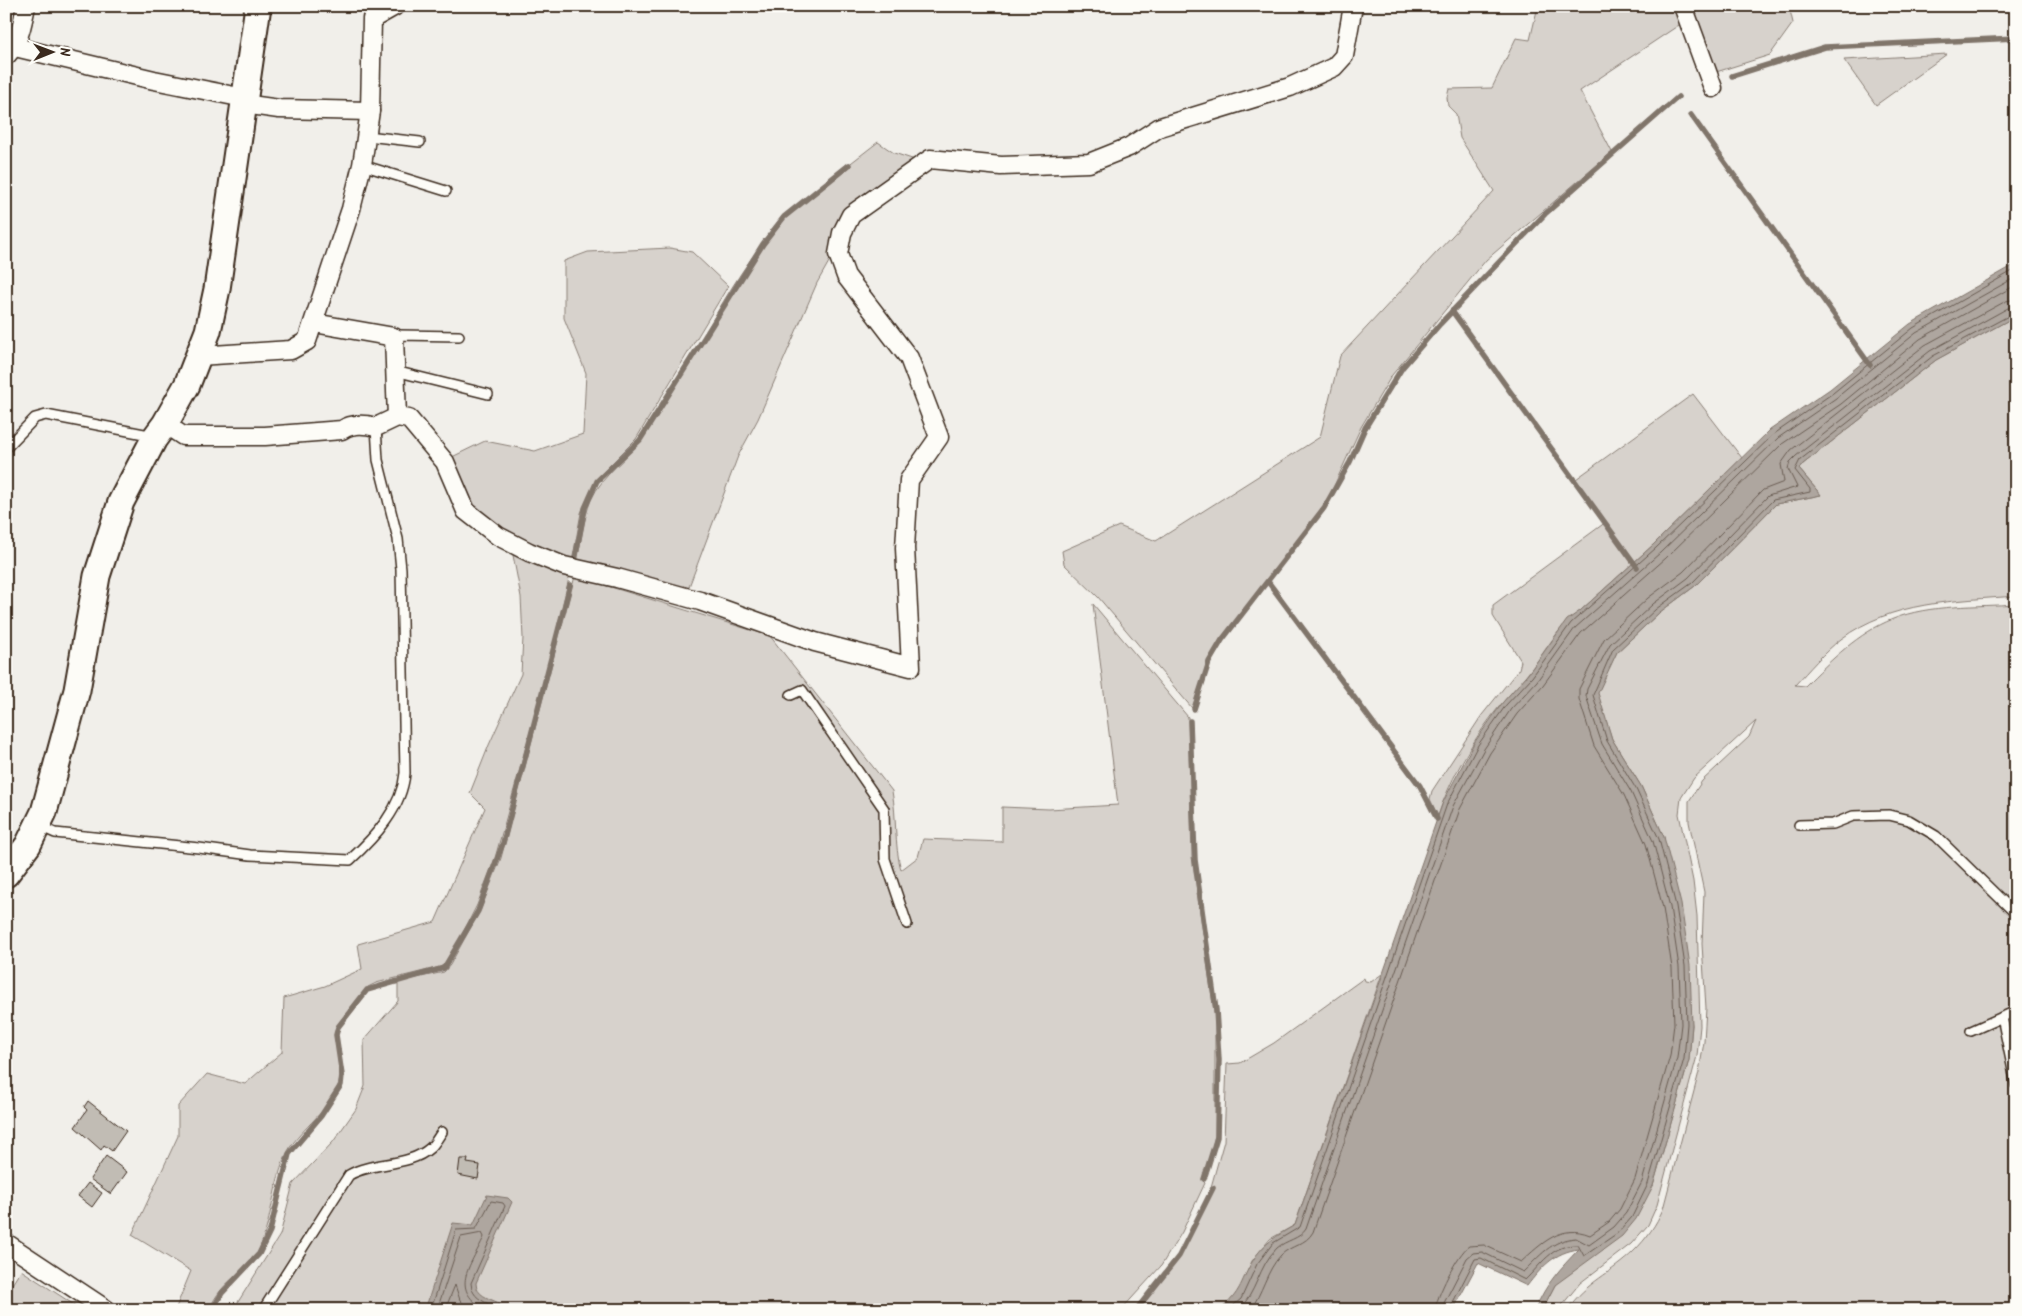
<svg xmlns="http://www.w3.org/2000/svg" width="2022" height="1316" viewBox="0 0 2022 1316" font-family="Kalam,sans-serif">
  <rect width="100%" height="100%" fill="#f1efea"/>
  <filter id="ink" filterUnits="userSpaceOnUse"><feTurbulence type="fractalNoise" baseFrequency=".02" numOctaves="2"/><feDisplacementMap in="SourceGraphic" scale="10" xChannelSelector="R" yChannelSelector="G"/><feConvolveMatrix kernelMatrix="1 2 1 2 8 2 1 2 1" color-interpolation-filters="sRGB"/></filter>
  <g filter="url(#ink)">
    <g fill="#d7d2cc" stroke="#897e75">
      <path d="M1538,6H1679L1685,21L1580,91L1612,152L1486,260L1392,375L1361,427L1327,501L1212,654L1192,708L1098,597L1064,564L1062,551L1119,526L1156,541L1320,437L1340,356L1494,191L1460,138L1456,114L1448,106L1447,97L1449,89L1492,88L1516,38L1530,40Z"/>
      <path d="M1687,6H1789L1793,23L1770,55L1713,73Z"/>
      <path d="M1947,54L1876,105L1844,60Z"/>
      <path d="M878,142L894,153L918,161L836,230L830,241L834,253L817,283L758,419L738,456L687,592L577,563C581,542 583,520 591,500C603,473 630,457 646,433C696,359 730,271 794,207Z"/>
      <path d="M670,248L692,252L728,286L636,439L598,477L581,513L572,562L524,543L472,509L450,458L485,441L535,451L583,434L586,373L564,318V261L588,252Z"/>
      <path d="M2016,316V596C1955,601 1892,601 1841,639C1824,652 1809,670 1795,685L1805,686C1831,660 1858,633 1893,619C1930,604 1976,607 2016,604V1310H1567C1587,1281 1611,1274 1634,1251C1647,1238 1656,1225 1663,1209L1699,1072L1704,1042L1706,1008L1702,944L1704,892L1689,822V801L1702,781L1749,737L1756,721L1694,778L1681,798L1679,814L1693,881L1697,916L1700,1026L1697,1056L1657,1205L1648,1225L1631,1244L1580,1283L1558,1310H1542L1555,1285L1653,1186L1689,1060L1692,1025L1664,837L1641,786L1612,739L1597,693L1617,652L1660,612L1695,586L1776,504L1821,495L1799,469L1803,464L1936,360Z"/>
      <path d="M1693,394L1742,458L1653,545L1580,611C1558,626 1546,651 1529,672C1522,682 1512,691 1504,701C1478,731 1450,778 1438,816L1430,799L1432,791L1482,715L1519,669L1521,661L1493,616V605L1606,522L1576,479Z"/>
      <path d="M512,550L569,578L546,675L495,858L477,905L448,962L440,967L376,983L368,987L335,1029L340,1078C335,1106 306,1124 291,1146C274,1171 273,1220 258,1252C251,1267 231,1277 221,1290C216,1296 212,1303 209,1310H175L191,1271L132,1235L178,1136V1106L207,1074L245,1084L282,1052L284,998L325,986L362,969L358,944L435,922L485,808L470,793L489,745L521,674L523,638L521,597Z"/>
      <path d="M575,576L770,636L892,791C897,818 894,844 901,870L918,857L923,839L1002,842V807L1049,809L1118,805L1093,604L1188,717L1192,857L1215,1018V1135L1210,1158L1202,1180L1205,1183L1182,1232L1161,1266L1121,1310H233L280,1235L293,1184L333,1142L356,1109L365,1086L364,1040L398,1001V982L444,972L450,965L481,909L501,858Z"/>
      <path d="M1382,974L1295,1225L1270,1239L1252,1261L1237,1296L1220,1310H1136L1179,1256L1213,1189L1211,1187L1224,1141L1227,1064L1240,1063L1274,1043L1364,978L1365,981L1371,982Z"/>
      <path d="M21,1270L82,1310H6V1294Z"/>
    </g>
    <g fill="#aea69f" stroke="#80746b">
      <path d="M2016,264V316L1936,360L1803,464L1799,469L1821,495L1776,504L1695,586L1660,612L1617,652L1598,693L1612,739L1641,786L1664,837L1681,904L1690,966L1692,1025L1689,1060L1653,1186L1636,1219L1622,1236L1555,1285L1542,1310H1535C1546,1283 1560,1269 1579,1249C1554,1252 1541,1268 1527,1286L1478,1263L1453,1310H1220C1242,1291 1239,1285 1252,1262C1262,1244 1278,1235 1295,1225L1443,802L1474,743L1503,702L1528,674L1567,620L1580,611L1653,545L1770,430L1830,389L1910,324Z"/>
      <path d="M487,1195L508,1198L512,1202L476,1283C476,1295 488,1298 499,1303L500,1310H425L453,1223L473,1225Z"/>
    </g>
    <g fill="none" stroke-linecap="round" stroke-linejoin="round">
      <g stroke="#695c52" stroke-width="1">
        <path d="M431,1310L456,1230L476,1229L491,1201L503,1203L505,1206L471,1283C472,1298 482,1300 494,1307L495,1310"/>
        <path d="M437,1310L461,1237L482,1233L484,1237C470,1267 448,1290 487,1310"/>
        <path d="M445,1310L455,1285L460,1300L470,1310"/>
        <path d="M1228,1310L1241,1299L1257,1264L1273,1243L1300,1227L1447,804L1478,745L1506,705L1532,677L1571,623L1656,548L1774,434L1833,393L1913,328L2016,269"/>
        <path d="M1238,1310C1257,1294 1258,1266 1277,1248C1286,1240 1300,1239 1306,1229L1453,806L1484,749L1511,709L1537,681L1575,628L1660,553L1778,438L1836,398L1916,333L2016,277"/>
        <path d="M1250,1310C1263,1293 1266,1271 1281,1255C1291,1245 1306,1245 1313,1232L1460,809L1490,753L1517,714L1543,685L1581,633L1666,558L1782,444L1841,404L1920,339L2016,285"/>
        <path d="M1435,1310C1436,1297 1458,1253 1469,1246L1484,1245L1521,1262C1541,1244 1561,1223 1590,1235L1609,1222L1620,1209L1635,1179L1670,1056L1674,1024L1672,968L1663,908L1646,844L1624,795L1594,746L1579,699V689L1604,639L1648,598L1683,572L1763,490L1784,482L1781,464L1791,450L1925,345L2006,301L2016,299"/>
        <path d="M1443,1310L1444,1303L1467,1258L1473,1253L1482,1252L1523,1272C1540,1256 1551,1240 1576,1238L1589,1245L1614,1227L1626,1213L1642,1182L1677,1058L1681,1024L1679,967L1670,907L1653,841L1631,792L1602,744L1586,696L1587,689L1610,644L1653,604L1688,578L1768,496L1797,487L1788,469L1790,462L1796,456L1930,351L2008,308L2016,306"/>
        <path d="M1449,1310L1475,1259L1481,1258L1525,1280C1541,1265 1552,1244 1578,1245L1584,1256L1619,1232L1632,1217L1648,1184L1684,1059L1687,1024L1685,966L1676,906L1659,839L1636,789L1607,741L1593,695L1613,649L1656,609L1692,583L1773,500L1810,492V489L1795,470L1800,460L1933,356L2016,312"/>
      </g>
      <g stroke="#80746b" stroke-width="5.5">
        <path d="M1732,76L1825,47L2016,38"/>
        <path d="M1691,115L1870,365"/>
        <path d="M1452,311L1637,567"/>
        <path d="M575,559L585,508L597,481L640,440L763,244L784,217L849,165"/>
        <path d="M1269,583L1420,786L1437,819"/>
        <path d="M1194,709L1209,662L1222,640L1324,508L1350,462L1365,428L1402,368L1440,324L1545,214L1678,97"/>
        <path d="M1190,721L1195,860L1216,1010L1219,1060L1217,1137L1204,1179"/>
        <path d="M212,1310L222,1293L259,1254L270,1231L289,1154L321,1116L341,1085L342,1075L336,1035L338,1027L367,990L444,968L478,911L503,843L570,585"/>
        <path d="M1136,1310L1179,1256L1213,1188"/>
      </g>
    </g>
    <g fill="#c1bcb4" stroke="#3b2a1e">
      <path d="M88,1101L126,1131L112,1151L104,1145L101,1150L75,1127L87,1110L84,1107Z"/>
      <path d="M106,1156L127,1172L111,1194L90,1179Z"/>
      <path d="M460,1159H468L467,1163L480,1165L478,1179L458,1175Z"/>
      <path d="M88,1183L102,1193L92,1207L78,1196Z"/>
    </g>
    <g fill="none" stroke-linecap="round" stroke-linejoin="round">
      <defs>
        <g id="lane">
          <path d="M367,136L420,142"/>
          <path d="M362,165L446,191"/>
          <path d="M394,337L398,335L459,336"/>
          <path d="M395,371L488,394"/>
          <path d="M6,448L35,418L46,415L144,434L151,438"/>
          <path d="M791,695L802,690L884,809L885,859L907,924"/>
          <path d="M1799,825L1833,824L1853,816L1889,815L1909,820L1936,836L2016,914"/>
          <path d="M39,826L55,833L199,848L250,855L350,860C375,837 402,808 405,773L401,569L398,539L378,460L376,427"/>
          <path d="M2002,1017L2016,1085"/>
          <path d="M1971,1031L2016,1011"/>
          <path d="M263,1310L349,1175C373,1161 409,1167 430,1148C435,1144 438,1137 442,1132"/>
        </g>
        <g id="street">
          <path d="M1683,6L1713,88"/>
          <path d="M15,47L154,80L244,98"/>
          <path d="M7,55C20,41 22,24 26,6"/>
          <path d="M244,104L279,109L370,111"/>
          <path d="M314,323L394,337L397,417"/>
          <path d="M198,356L291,350L307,341L351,209L362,165L370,111L372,19L395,6"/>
          <path d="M165,424L183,436H265L342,430C352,423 364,424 376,427L397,417L409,419L445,462L466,511L498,536L529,552L564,566L617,578L700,601L815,642L911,667L905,548L909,480L939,437L909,358L846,276L838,254L842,233L851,215L930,159L1001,166L1089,163L1129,147L1160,127L1290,87L1334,67L1344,56L1353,6"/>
          <path d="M6,1243L107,1310"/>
        </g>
        <path id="secondary" d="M6,874L28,845L44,812L77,690L97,576L121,502L154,439L165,424L187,385L208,331L217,289L258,6"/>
      </defs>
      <use href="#lane" stroke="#3b2a1e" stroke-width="12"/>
      <use href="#street" stroke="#3b2a1e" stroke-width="21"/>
      <use href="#secondary" stroke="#3b2a1e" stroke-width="29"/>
      <use href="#lane" stroke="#fdfcf7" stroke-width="9"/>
      <use href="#street" stroke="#fdfcf7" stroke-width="18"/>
      <use href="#secondary" stroke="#fdfcf7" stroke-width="25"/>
    </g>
  </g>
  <rect width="2022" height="1316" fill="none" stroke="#fdfcf7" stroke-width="25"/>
  <rect x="12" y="12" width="1997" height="1291" fill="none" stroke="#3b2a1e" stroke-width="2" filter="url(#ink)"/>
  <g transform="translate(52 52) rotate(89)" stroke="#fdfcf7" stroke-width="4" paint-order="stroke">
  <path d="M0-4L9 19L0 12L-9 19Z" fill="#3b2a1e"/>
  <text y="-8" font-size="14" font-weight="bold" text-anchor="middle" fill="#3b2a1e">N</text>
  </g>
</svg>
